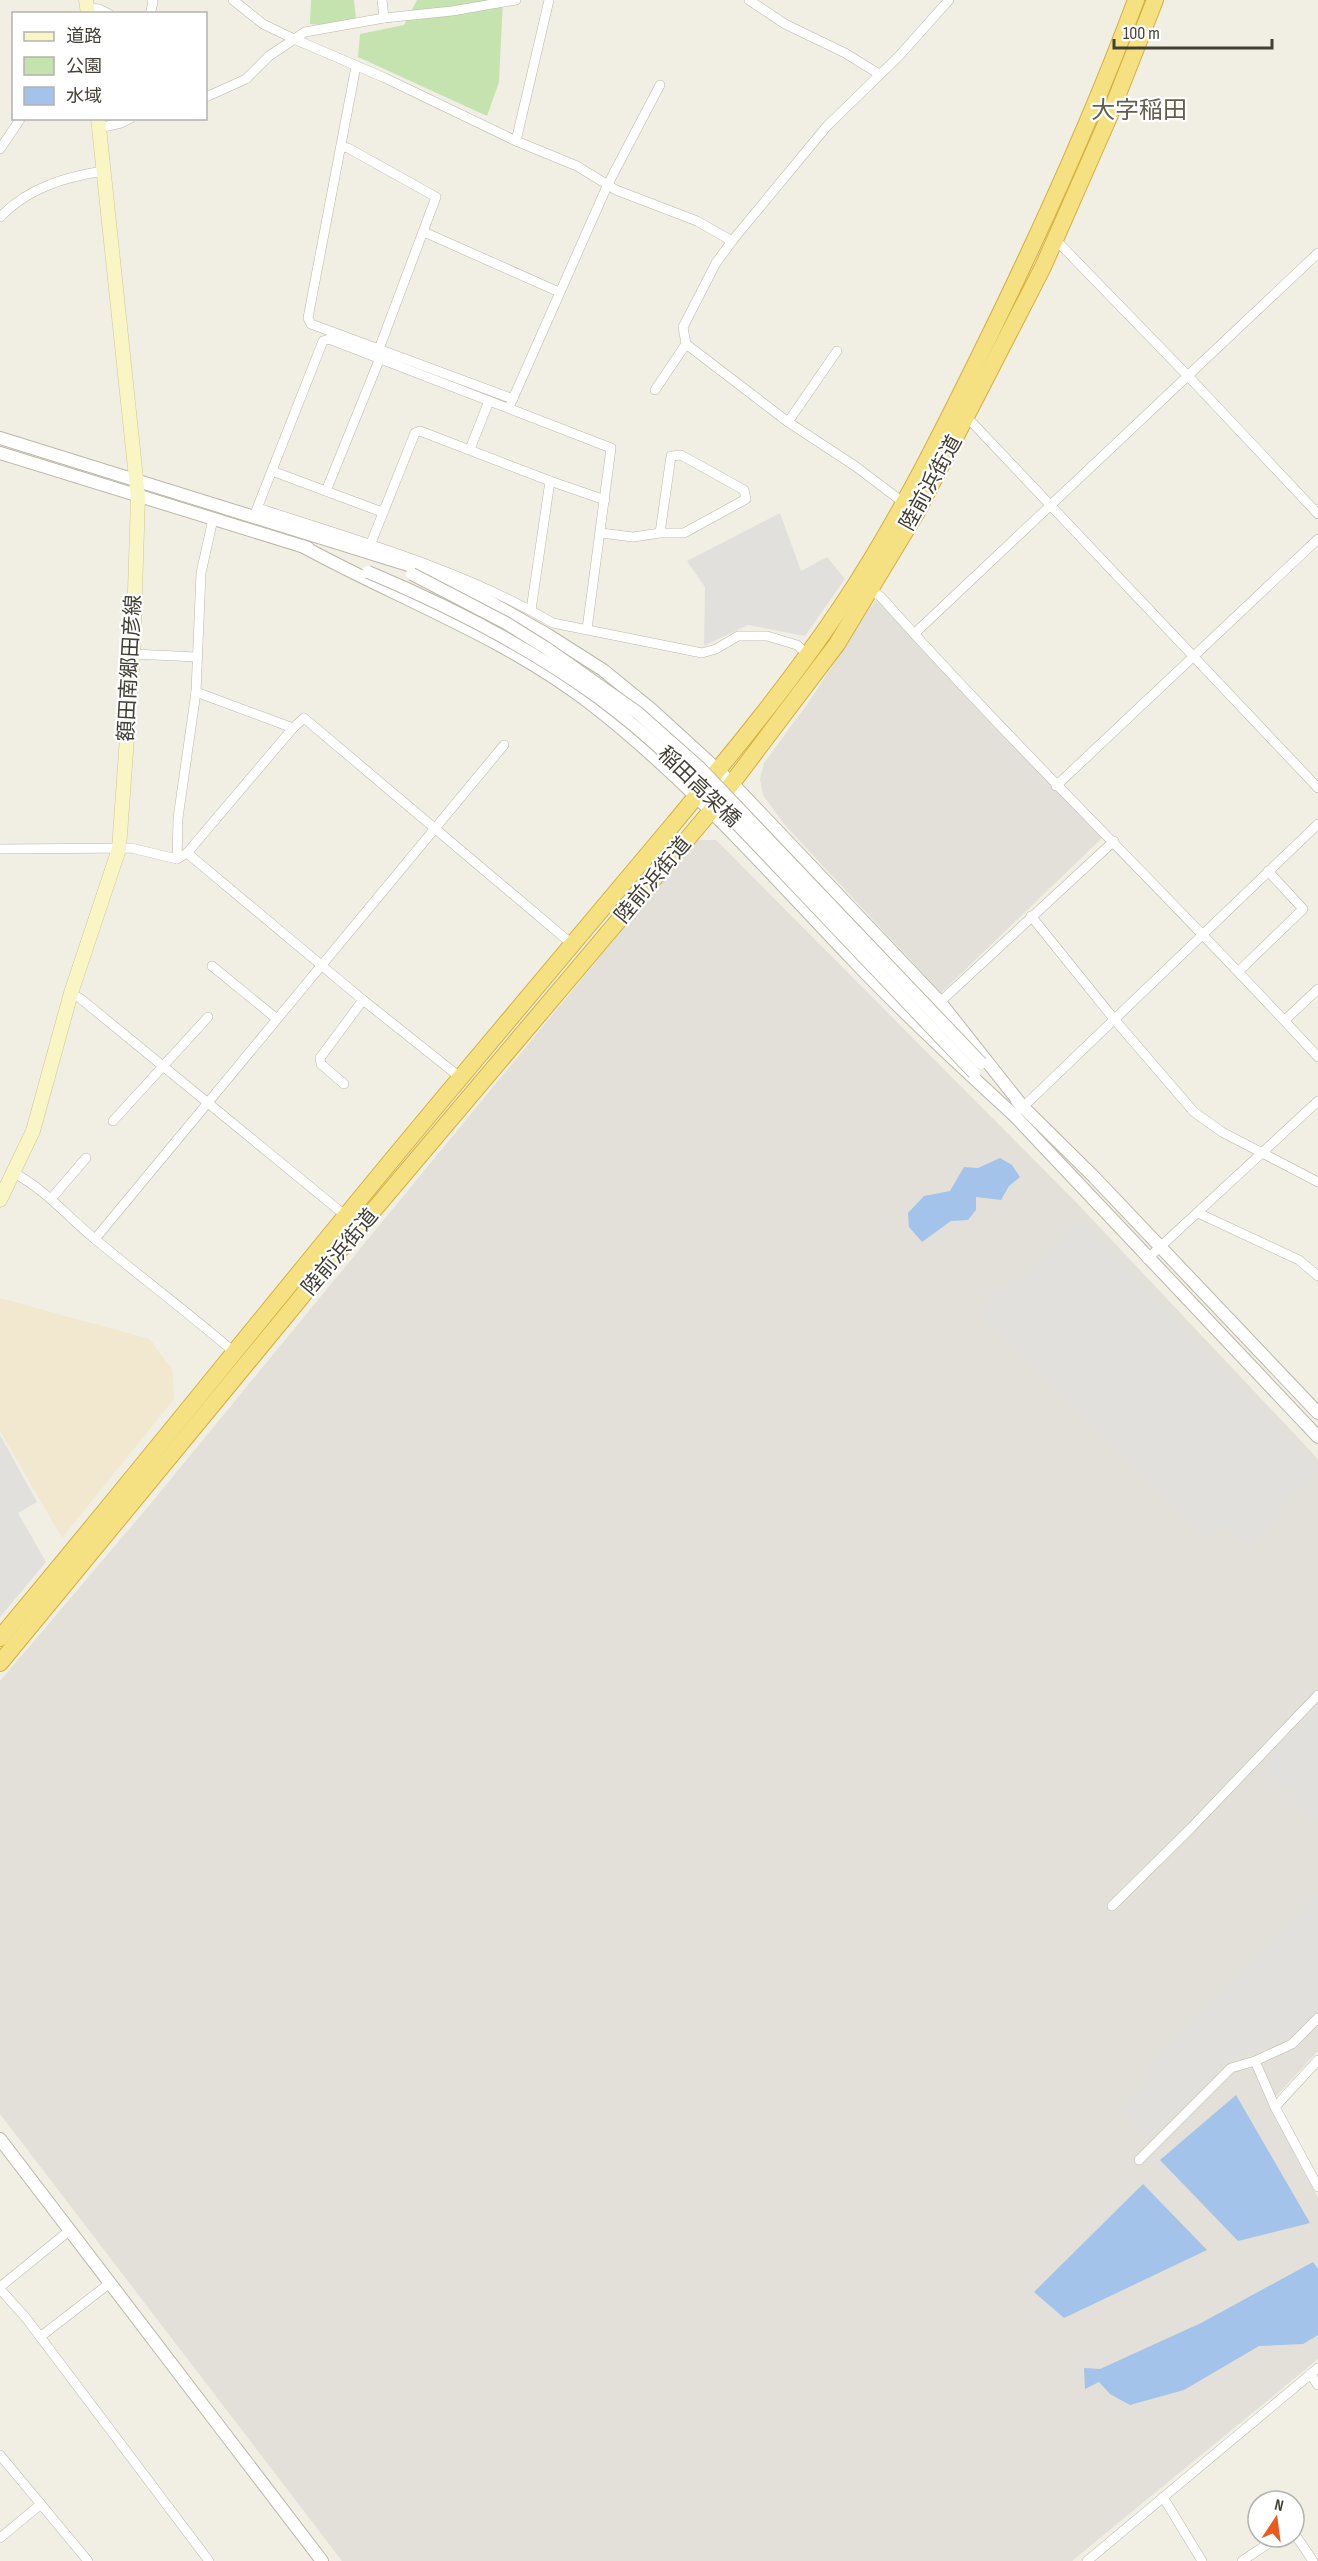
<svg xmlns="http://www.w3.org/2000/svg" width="1318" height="2561" viewBox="0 0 1318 2561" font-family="'Sofia Sans Condensed','Noto Sans JP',sans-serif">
  <rect width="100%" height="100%" fill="#f1efe4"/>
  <path fill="#f2e8d0" d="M0,1298L150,1339L173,1371L174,1399L62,1538L0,1431Z"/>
  <g fill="#e3e0d9">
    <path d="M876,599L1102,838L941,993L784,824L763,795L760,779L764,763L808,703Z"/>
    <path d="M696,840H716L1073,1199L1318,1459V2051L1269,2104L1318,2198V2359L1072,2561H342L0,2114V1681L147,1508Z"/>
  </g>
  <g fill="#c4e3af">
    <path d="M311,0H354L356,19L324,25L310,24Z"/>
    <path d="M417,0H503L499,82L487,116L358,57L360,34L404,25Z"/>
  </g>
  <g fill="#e1e0dc">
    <path d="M780,513L801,571L827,557L845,579L805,636L748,625L704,646L705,587L687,561Z"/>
    <path d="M1079,1218L1318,1470L1248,1545L1222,1525L1206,1540L980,1314Z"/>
    <path d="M0,1435L37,1502L18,1513L46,1562L0,1617Z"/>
    <path d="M1318,1706V1823L1269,1772L1271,1754Z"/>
    <path d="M1318,1893V2010L1293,2036L1224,2062L1150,2138L1117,2107L1149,2077L1151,2060Z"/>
  </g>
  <g fill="#a3c3ea">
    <path d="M1000,1158L1012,1165L1020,1177L1009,1186L1001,1200L976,1197V1210L968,1220L951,1221L922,1242L909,1227L908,1213L924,1196L950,1191L964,1167L978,1168Z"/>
    <path d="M1236,2095L1310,2223L1238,2241L1160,2160Z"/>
    <path d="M1143,2184L1207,2250L1064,2318L1034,2292Z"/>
    <path d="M1313,2262L1318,2269V2335L1303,2344L1259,2346L1184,2390L1130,2405L1110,2394L1099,2382L1085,2389L1084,2368L1100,2369L1201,2323Z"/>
  </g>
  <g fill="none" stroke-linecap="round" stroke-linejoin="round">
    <defs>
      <g id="minor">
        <path d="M233,0L263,24L294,39L385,78L516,141L577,166L616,190L697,221L732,241"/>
        <path d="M382,0L384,18"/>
        <path d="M749,0L785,24L845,53L879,74"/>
        <path d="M87,8L99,9L109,14"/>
        <path d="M150,14L153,3L152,0"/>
        <path d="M356,66L308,318L311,324L513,399"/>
        <path d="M206,97L246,79L269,56L305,32L384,18L452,11L516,0"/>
        <path d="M99,128L121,123L131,118"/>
        <path d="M516,141L549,0"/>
        <path d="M341,147L348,148L436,197L379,349"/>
        <path d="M0,149L21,118"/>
        <path d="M0,217C28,188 65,177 103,171"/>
        <path d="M424,232L559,292"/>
        <path d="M1054,238L1188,376L1318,514"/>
        <path d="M655,390L686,344"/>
        <path d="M511,403L608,184L660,85"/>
        <path d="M965,415L1318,788"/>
        <path d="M788,422L837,351"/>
        <path d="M470,449L489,401"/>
        <path d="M272,471L382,512"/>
        <path d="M550,481L605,500"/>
        <path d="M326,491L380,358"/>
        <path d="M904,503L855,466L788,422L686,344L683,327L716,263L732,241L827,126L899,56L949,0"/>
        <path d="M258,508C358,541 461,569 553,623L702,653L716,649L738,636H767L797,645L808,655"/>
        <path d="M254,516L323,341L329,339L611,448L587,629"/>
        <path d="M601,533L633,537L660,533L671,456L681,455L744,490L746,499L684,533H660"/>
        <path d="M369,548L415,433L420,431L550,481L531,610"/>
        <path d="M867,587L881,597C1022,755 1175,901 1318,1057"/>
        <path d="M914,634L1318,253"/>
        <path d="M133,654L197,657"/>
        <path d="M293,728L304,718L573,945"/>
        <path d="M1056,786L1318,539"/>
        <path d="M0,849L131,848L177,859L187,853L363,1000L461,1078"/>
        <path d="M187,853L293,728L196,692"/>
        <path d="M177,859L178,818L196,692L201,573L213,519"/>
        <path d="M1031,916L1114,1019L1194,1112L1222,1132L1318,1182"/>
        <path d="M212,966L277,1019"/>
        <path d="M1239,971L1303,909L1268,871"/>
        <path d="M71,993L81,999L346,1216"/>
        <path d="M940,1002L1114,841"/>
        <path d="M1285,1020L1318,989"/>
        <path d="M344,1084L321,1064L320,1058L363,1000"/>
        <path d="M1023,1107L1318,824"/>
        <path d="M113,1121L208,1017"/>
        <path d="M14,1173C46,1190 68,1217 96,1240C142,1278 190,1314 235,1353"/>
        <path d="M51,1199L86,1158"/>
        <path d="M1198,1213L1299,1260L1318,1276"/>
        <path d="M95,1239L504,745"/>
        <path d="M1147,1259L1318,1101"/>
        <path d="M1112,1906L1191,1828L1318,1695"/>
        <path d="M1318,2060L1275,2107L1318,2187"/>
        <path d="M1255,2061L1275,2107"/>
        <path d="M1139,2160L1231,2068L1255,2061L1292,2044L1318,2018"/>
        <path d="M0,2287L70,2230"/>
        <path d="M0,2289L26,2318L209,2561"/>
        <path d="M40,2337L110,2283"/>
        <path d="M1310,2374L1318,2385"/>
        <path d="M0,2455L88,2561"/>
        <path d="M1163,2497L1202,2561"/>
        <path d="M1294,2533L1313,2561"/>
        <path d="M0,2538L41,2504"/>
        <path d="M1087,2561L1318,2368"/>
        <path d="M1242,2561L1278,2537"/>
      </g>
      <g id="tertiary">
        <path d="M0,438L418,568L476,594L548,635L603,670L652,710L733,784L940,1002L1023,1107"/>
        <path d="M0,453L308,548"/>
        <path d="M302,546C397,598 500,635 587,701C685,776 767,870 852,959C905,1015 959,1065 1016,1117"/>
        <path d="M1017,1101L1094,1177L1318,1413"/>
        <path d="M1012,1113L1318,1437"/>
        <path d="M0,2139L322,2561"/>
      </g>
      <g id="secondary">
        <path d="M86,0L88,14"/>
        <path d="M0,1200L33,1131L71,993L119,849L133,654L138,497L98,118"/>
      </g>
      <g id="trunk">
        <path d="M0,1638C156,1452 305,1262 461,1077C533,992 604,907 675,822C733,752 791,682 841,607C892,531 933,450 973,369C1033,248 1089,127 1136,0"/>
        <path d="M0,1663L340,1250L711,811L837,644L918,510L1043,267L1109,117L1155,0"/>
      </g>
    </defs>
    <use href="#minor" stroke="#bbb7a7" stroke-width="10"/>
    <use href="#tertiary" stroke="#bbb7a7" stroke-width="14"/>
    <use href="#secondary" stroke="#cec796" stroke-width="15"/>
    <use href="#trunk" stroke="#d2af3d" stroke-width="18"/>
    <use href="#minor" stroke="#fff" stroke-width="9"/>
    <use href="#tertiary" stroke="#fff" stroke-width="12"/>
    <use href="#secondary" stroke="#faf5c4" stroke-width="14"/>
    <use href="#trunk" stroke="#f6e182" stroke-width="16"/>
    <defs>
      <g id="tertiary-bridge">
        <path d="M368,572C449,606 528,646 599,698C667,748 725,811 783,872C847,939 910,1006 974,1073"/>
        <path d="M412,574L506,623L546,648L638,713L700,768L981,1063"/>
      </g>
    </defs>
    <use href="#tertiary-bridge" stroke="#bbb7a7" stroke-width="14" stroke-linecap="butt"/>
    <use href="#tertiary-bridge" stroke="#fff" stroke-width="12"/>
  </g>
  <g text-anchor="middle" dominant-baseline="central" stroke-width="4.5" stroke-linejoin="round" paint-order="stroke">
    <g font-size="21" fill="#423f34" stroke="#fff">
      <text transform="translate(931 483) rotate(-61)">陸前浜街道</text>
      <text transform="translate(130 668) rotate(-87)">額田南郷田彦線</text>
      <text transform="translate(699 787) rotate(44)">稲田高架橋</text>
      <text transform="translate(653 880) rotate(-50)">陸前浜街道</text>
      <text transform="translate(340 1252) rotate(-50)">陸前浜街道</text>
    </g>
    <g font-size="24" fill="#645e4c" stroke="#fff">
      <text x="1139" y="110">大字稲田</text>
    </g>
  </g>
  <rect x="12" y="12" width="195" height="108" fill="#ffffff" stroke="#b3b2ae" stroke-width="1.5"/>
  <rect x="24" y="32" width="30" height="9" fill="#faf5c4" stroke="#b3b2ae" stroke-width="1.5"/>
  <text x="66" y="42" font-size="18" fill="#423f34">道路</text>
  <rect x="24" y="57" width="30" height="18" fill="#c4e3af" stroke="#b3b2ae" stroke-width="1.5"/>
  <text x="66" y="72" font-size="18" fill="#423f34">公園</text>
  <rect x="24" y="87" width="30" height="18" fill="#a3c3ea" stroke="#b3b2ae" stroke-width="1.5"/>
  <text x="66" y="102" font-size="18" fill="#423f34">水域</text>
  <g transform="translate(1276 2519) rotate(13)"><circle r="28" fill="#ffffff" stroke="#b3b2ae" stroke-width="1.5"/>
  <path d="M0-4.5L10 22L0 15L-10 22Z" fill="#eb5b21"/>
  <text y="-9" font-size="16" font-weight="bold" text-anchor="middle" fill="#423f34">N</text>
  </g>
  <path d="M1114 39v9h158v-9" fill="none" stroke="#423f34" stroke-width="3"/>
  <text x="1123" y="39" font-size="18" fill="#423f34" stroke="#ffffff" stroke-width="4.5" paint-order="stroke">100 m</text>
</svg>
